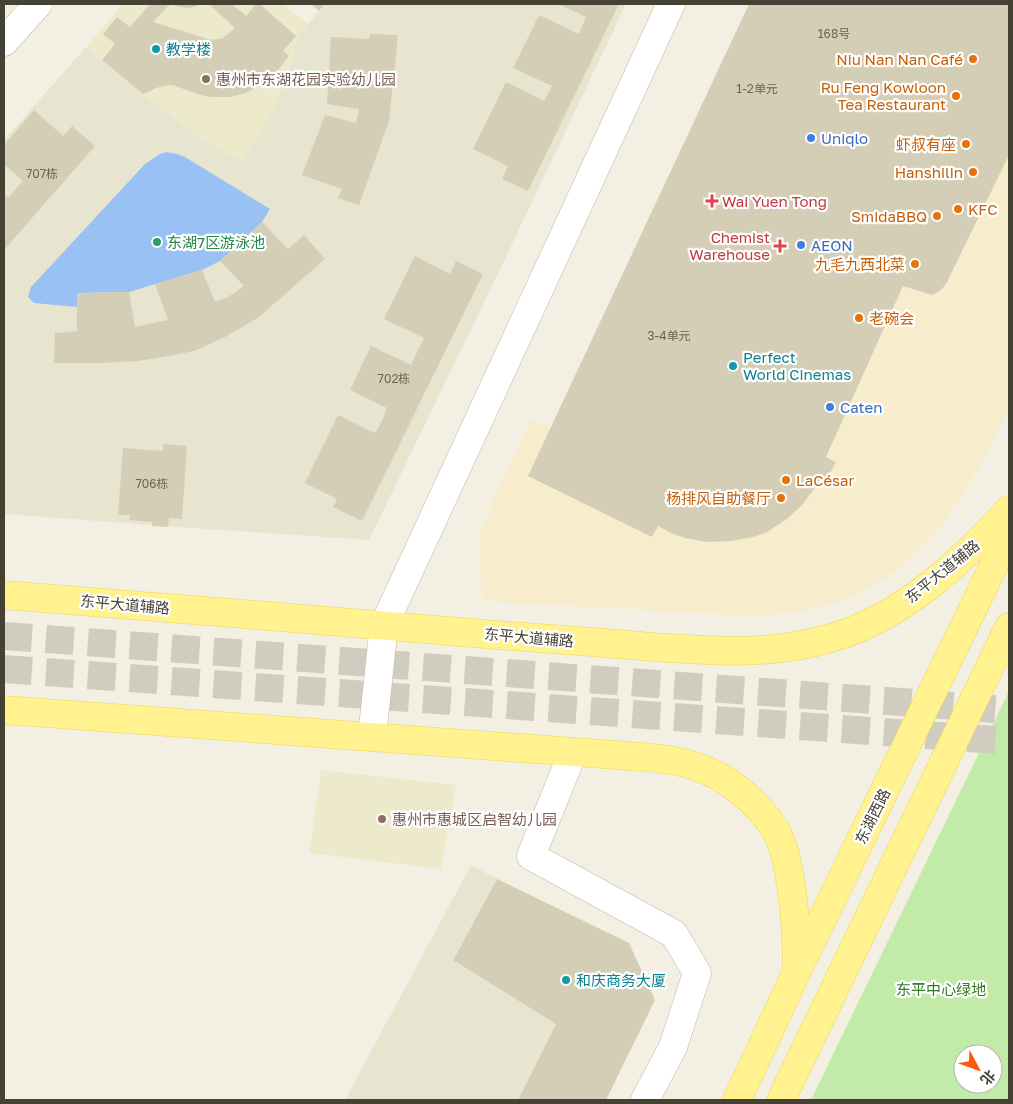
<svg xmlns="http://www.w3.org/2000/svg" width="1013" height="1104" viewBox="0 0 1013 1104" font-family="'Golos Text','Noto Sans SC',sans-serif">
  <rect width="100%" height="100%" fill="#f3f0e3"/>
  <g fill="#e7e4d0">
    <path d="M325,4H626L504,261L369,540L206,529L4,514V140L86,47L143,94L192,132L225,153L241,159L294,53L297,37Z"/>
    <path d="M471,865L497,879L453,959L556,1024L518,1100H345Z"/>
  </g>
  <path fill="#f7eccc" d="M749,4H1009V407L982,463L948,517L932,537L909,560L885,578L858,594L832,604L802,611L768,615H733L482,601L479,532L531,419L551,427Z"/>
  <g fill="#ede9cb">
    <path d="M123,4H283L308,24L297,37L290,70L283,89L274,107L259,134L242,159L225,153L192,132L143,94L86,47Z"/>
    <path d="M321,770L456,785L441,869L309,853Z"/>
  </g>
  <path fill="#c2eaa8" fill-rule="evenodd" d="M1009,691V1100H811ZM963,1054H993V1084H963Z"/>
  <path fill="#9ac1f4" d="M166,152L177,154L185,157L270,209L262,222L220,261L202,270L129,292L78,293L77,307L34,303L28,297L31,287L145,164L160,154Z"/>
  <g fill="#d5ceb7">
    <path d="M150,4H170L153,22L211,40L223,38L235,28L209,4H232L246,16L256,4H260L296,36L283,51L289,56L278,70L264,83L246,93L230,97H213L204,96L178,87L171,85L165,86L156,88L143,94L102,60L115,44L103,34L117,17L130,27Z"/>
    <path d="M172,4H201L194,7L188,8L176,6Z"/>
    <path d="M311,4H325L319,11Z"/>
    <path d="M559,4H619L528,191L502,179L508,166L473,149L506,82L544,101L552,86L513,68L539,15L579,34L586,17Z"/>
    <path d="M749,4H1009V155L946,284L940,291L932,295L903,286L826,457L836,462L825,483L820,481L802,505L787,519L767,532L753,537L731,541L706,542L685,538L673,534L658,526L652,537L528,476Z"/>
    <path d="M370,34L398,35L389,121L359,205L338,198L342,189L302,175L325,115L356,123L359,109L327,104L331,37L369,39Z"/>
    <path d="M34,110L63,136L72,126L95,146L4,250V194L8,198L23,181L4,164V145Z"/>
    <path d="M262,222L288,249L304,235L325,259L259,317L227,336L194,351L164,357L137,361L101,363H54L55,333L77,331V293L129,292L135,327L168,320L155,284L202,270L215,302L228,297L244,286L220,261Z"/>
    <path d="M415,256L450,274L456,261L483,274L362,521L333,507L337,499L305,483L338,415L375,433L382,421L387,408L350,390L371,346L411,365L424,338L384,319Z"/>
    <path d="M163,444L187,446L182,519L169,518L168,527L152,526V522L129,520L130,515H118L123,448L163,451Z"/>
    <path d="M497,879L629,943L655,1000L606,1100H518L556,1024L453,960Z"/>
  </g>
  <g fill="none" stroke-linecap="round" stroke-linejoin="round">
    <g stroke="#d0cdc0" stroke-width="28" stroke-dasharray="28 14" stroke-linecap="butt">
      <path d="M4,636L1009,710"/>
      <path d="M4,669L1009,741"/>
    </g>
    <defs>
      <g id="minor">
        <path d="M4,42L38,4"/>
        <path d="M372,737L384,625L671,4"/>
        <path d="M573,752L531,856L674,934L697,973L673,1047L645,1100"/>
      </g>
      <g id="major">
        <path d="M4,595C173,608 341,622 510,636C558,639 605,643 653,647C715,651 769,656 831,638C903,617 960,563 1009,510"/>
        <path d="M4,710L629,756C653,758 678,759 700,768C715,773 728,781 740,791C755,803 770,818 779,837C784,848 787,861 789,873C795,906 797,938 797,971"/>
        <path d="M737,1100L797,971L1009,534"/>
        <path d="M781,1100L1009,627"/>
      </g>
    </defs>
    <use href="#minor" stroke="#bebaa5" stroke-width="29"/>
    <use href="#major" stroke="#ead759" stroke-width="29"/>
    <use href="#minor" stroke="#fff" stroke-width="28"/>
    <use href="#major" stroke="#fff28f" stroke-width="28"/>
  </g>
  <g fill="#0f9aa8" stroke="#fff" stroke-width="2">
    <circle cx="156" cy="49" r="5"/>
    <circle cx="733" cy="366" r="5"/>
    <circle cx="566" cy="980" r="5"/>
  </g>
  <g fill="#e8710a" stroke="#fff" stroke-width="2">
    <circle cx="973" cy="59" r="5"/>
    <circle cx="956" cy="96" r="5"/>
    <circle cx="966" cy="144" r="5"/>
    <circle cx="973" cy="172" r="5"/>
    <circle cx="958" cy="209" r="5"/>
    <circle cx="937" cy="216" r="5"/>
    <circle cx="915" cy="264" r="5"/>
    <circle cx="859" cy="318" r="5"/>
    <circle cx="786" cy="480" r="5"/>
    <circle cx="781" cy="498" r="5"/>
  </g>
  <g fill="#8d6e63" stroke="#fff" stroke-width="2">
    <circle cx="206" cy="79" r="5"/>
    <circle cx="382" cy="819" r="5"/>
  </g>
  <g fill="#3f7fe0" stroke="#fff" stroke-width="2">
    <circle cx="811" cy="138" r="5"/>
    <circle cx="801" cy="245" r="5"/>
    <circle cx="830" cy="407" r="5"/>
  </g>
  <g fill="#e0444e" stroke="#fff" stroke-width="2">
    <path d="M709.5 193.5h5v5h5v5h-5v5h-5v-5h-5v-5h5z"/>
    <path d="M777.5 238.5h5v5h5v5h-5v5h-5v-5h-5v-5h5z"/>
  </g>
  <circle fill="#2e9e5b" stroke="#fff" stroke-width="2" cx="157" cy="242" r="5"/>
  <g text-anchor="middle" dominant-baseline="central" stroke-width="4.5" stroke-linejoin="round" paint-order="stroke">
    <g font-size="12" fill="#696454">
      <text x="834" y="33">168号</text>
      <text x="757" y="88">1-2单元</text>
      <text x="42" y="173">707栋</text>
      <text x="669" y="335">3-4单元</text>
      <text x="394" y="378">702栋</text>
      <text x="152" y="483">706栋</text>
    </g>
    <g font-size="15" fill="#0d838f" stroke="#fff" text-anchor="start">
      <text x="166" y="49">教学楼</text>
      <text x="743" y="357">Perfect<tspan x="743" dy="17">World Cinemas</tspan></text>
      <text x="576" y="980">和庆商务大厦</text>
    </g>
    <g font-size="15" fill="#c56008" stroke="#fff" text-anchor="end">
      <text x="963" y="59">Niu Nan Nan Café</text>
      <text x="946" y="87">Ru Feng Kowloon<tspan x="946" dy="17">Tea Restaurant</tspan></text>
      <text x="956" y="144">虾叔有座</text>
      <text x="963" y="172">Hanshilin</text>
      <text x="968" y="209" text-anchor="start">KFC</text>
      <text x="927" y="216">SmidaBBQ</text>
      <text x="905" y="264">九毛九西北菜</text>
      <text x="869" y="318" text-anchor="start">老碗会</text>
      <text x="796" y="480" text-anchor="start">LaCésar</text>
      <text x="771" y="498">杨排风自助餐厅</text>
    </g>
    <g font-size="15" fill="#785e54" stroke="#fff" text-anchor="start">
      <text x="216" y="79">惠州市东湖花园实验幼儿园</text>
      <text x="392" y="819">惠州市惠城区启智幼儿园</text>
    </g>
    <g font-size="15" fill="#366cbe" stroke="#fff" text-anchor="start">
      <text x="821" y="138">Uniqlo</text>
      <text x="811" y="245">AEON</text>
      <text x="840" y="407">Caten</text>
    </g>
    <g font-size="15" fill="#be3a42" stroke="#fff" text-anchor="start">
      <text x="722" y="201">Wai Yuen Tong</text>
      <text x="770" y="237" text-anchor="end">Chemist<tspan x="770" dy="17">Warehouse</tspan></text>
    </g>
    <g font-size="15" fill="#27864d" stroke="#fff" text-anchor="start">
      <text x="167" y="242">东湖7区游泳池</text>
    </g>
    <g font-size="15" fill="#454133" stroke="#fff">
      <text transform="translate(942 571) rotate(-39)">东平大道辅路</text>
      <text transform="translate(125 604) rotate(5)">东平大道辅路</text>
      <text transform="translate(529 637) rotate(5)">东平大道辅路</text>
      <text transform="translate(872 816) rotate(-64)">东湖西路</text>
    </g>
    <g font-size="15" fill="#367923" stroke="#fff">
      <text x="941" y="989">东平中心绿地</text>
    </g>
  </g>
  <rect width="1013" height="1104" fill="none" stroke="#454133" stroke-width="10"/>
  <g transform="translate(978 1069) rotate(131)"><circle r="24" fill="#ffffff" stroke="#b5b3ad"/>
  <path d="M0-4L9 19L0 12L-9 19Z" fill="#ff590d"/>
  <text y="-8" font-size="14" font-weight="bold" text-anchor="middle" fill="#454133">北</text>
  </g>
</svg>
